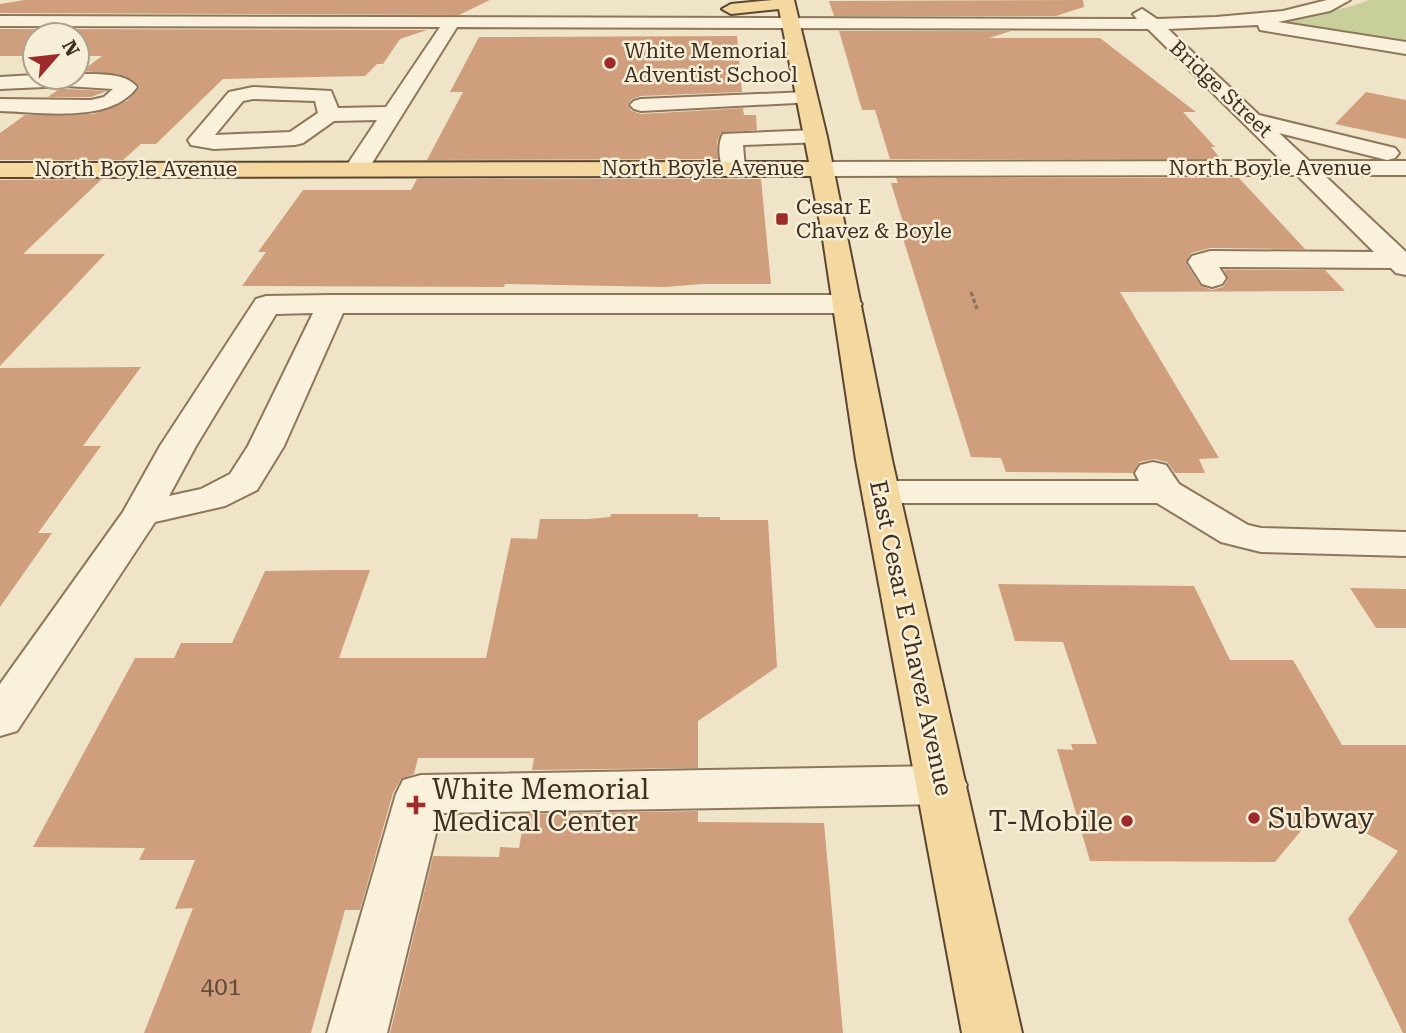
<svg xmlns="http://www.w3.org/2000/svg" width="1406" height="1033" viewBox="0 0 1406 1033" font-family="'Roboto Serif',serif">
  <rect width="100%" height="100%" fill="#f0e4c8"/>
  <path fill="#c9cf9b" d="M1369,0H1406V40L1275,22L1349,7Z"/>
  <g fill="#cf9f7d">
    <path d="M24,0H490L459,15L0,13V4Z"/>
    <path d="M1083,0L1084,7L1056,16H834L829,1Z"/>
    <path d="M0,29L427,30L400,39L383,64H377L365,76L223,79L156,144H141L123,160H0V133L25,115L94,114L127,101L140,87L133,80L118,74L82,71L102,56H77V35H35V56H0Z"/>
    <path d="M839,31H1011L989,38H1100L1196,112H1183L1215,147H1211L1221,159H890L875,110H862Z"/>
    <path d="M737,36L742,92L641,96L632,99L627,105L632,111L641,114L743,108L744,115H756L757,130L721,133L717,142L718,159L427,160L463,92H450L479,37Z"/>
    <path d="M59,89H66L107,91L91,97H48Z"/>
    <path d="M1366,92L1406,100V139L1335,124Z"/>
    <path d="M896,178H1239L1305,249L1210,248L1191,253L1186,263L1200,285L1211,290L1223,287L1228,279L1224,270H1325L1345,291L1120,292L1219,458L1199,459L1205,473H1175L1167,462L1154,459L1139,462L1133,473L1006,472L1001,458L971,457L902,235H907L891,183H898Z"/>
    <path d="M102,179L23,254H105L0,366V180Z"/>
    <path d="M417,179H761L771,284H703L665,287L505,284L504,287L242,286L266,252H258L303,190H411Z"/>
    <path d="M141,367L83,446H101L38,533H52L0,607V368Z"/>
    <path d="M611,514H698V517H720V520H768L777,667L698,721V768L532,770L534,758H418L414,774L401,779L393,793L360,910H345L311,1033H144L193,908L175,909L195,860H139L145,848L33,847L135,658H174L181,643H232L265,571L334,570H370L339,658H486L511,538L537,539L540,519H588L610,517Z"/>
    <path d="M998,584L1194,586L1230,660H1293L1342,745H1406V1033H1403L1348,919L1398,851L1344,821L1310,820L1275,862L1090,861L1057,749L1073,750L1071,744H1097L1063,642L1015,641Z"/>
    <path d="M1350,588L1406,589V628H1376Z"/>
    <path d="M698,811V822L824,823L843,1033H390L433,856L499,857L500,847L519,848L525,814Z"/>
  </g>
  <g fill="none" stroke-linecap="round" stroke-linejoin="round">
    <defs>
      <g id="minor">
        <path d="M1327,0H1350L1330,11L1278,22L1406,42V54L1266,31L1260,30L1258,25L1168,29L1259,115L1395,148L1399,153L1395,158L1387,160L1279,133L1309,161H1406V175H1324L1406,252V275L1396,273L1391,268L1219,267L1226,278L1222,284L1212,287L1202,284L1188,262L1192,256L1210,251L1374,252L1297,175L822,176L814,174L810,169L814,164L822,162L1282,161L1148,29L457,27L369,168L365,173H349L345,168L377,120L334,121L303,143L295,145L214,149L191,145L188,140L229,92L253,87L331,91L338,108L386,107L440,27L0,26V16L1137,19L1133,14L1142,9L1157,19L1216,17L1283,11ZM253,99L315,101L318,113L290,132L215,135L243,101Z"/>
        <path d="M77,74C94,74 126,72 137,87C111,124 41,112 0,111V99L91,100L104,97L113,89L66,86L0,89V77L35,75V77H77Z"/>
        <path d="M807,92L814,94L817,98L814,102L641,111L634,109L630,105L634,101L641,99Z"/>
        <path d="M816,130L824,132L827,137L824,142L743,145L745,168L741,173H725C719,164 717,143 723,134Z"/>
        <path d="M332,295H847L857,298L862,304L857,310L847,313H343L284,446L257,490L225,506L155,522L17,731L0,736V684L123,512L160,446L256,299L266,296ZM313,313L248,446L230,474L201,489L169,496L196,446L276,314Z"/>
        <path d="M1153,462L1166,465L1179,484L1248,525L1261,528L1406,532V556L1261,552L1221,542L1157,503H881L868,500L862,492L868,484L881,481H1139L1135,473L1140,465Z"/>
        <path d="M942,766L960,772L967,785L960,798L942,804L441,813L387,1033H327L396,794L403,780L421,775Z"/>
      </g>
      <path id="major" d="M773,0H794L827,137L892,460L1022,1033H962L856,460L823,239L811,176L0,177V163L809,162L779,9L731,14L722,9L731,4Z"/>
    </defs>
    <use href="#minor" stroke="#8d765c" stroke-width="4"/>
    <use href="#major" stroke="#5b4430" stroke-width="4"/>
    <path stroke="#8d765c" stroke-width="3.5" stroke-dasharray="4.5 2.5" stroke-linecap="butt" d="M971,292L977,309"/>
    <use href="#minor" fill="#faf1dc" fill-rule="evenodd"/>
    <use href="#major" fill="#f3d9a0" fill-rule="evenodd"/>
  </g>
  <g fill="#9e2a2b" stroke="#f7eed8" stroke-width="2.5">
    <circle cx="610" cy="63" r="7"/>
    <rect x="775" y="212" width="14" height="14" rx="3.5"/>
    <path d="M412.5 794.5h7v7h7v7h-7v7h-7v-7h-7v-7h7z"/>
    <circle cx="1254" cy="818" r="7"/>
    <circle cx="1127" cy="821" r="7"/>
  </g>
  <g text-anchor="middle" dominant-baseline="central" stroke-width="5" stroke-linejoin="round" paint-order="stroke">
    <g font-size="21" fill="#3d2e20" stroke="#f7eed8" text-anchor="start">
      <text x="624" y="51">White Memorial<tspan x="624" dy="24">Adventist School</tspan></text>
      <text x="796" y="207">Cesar E<tspan x="796" dy="24">Chavez &amp; Boyle</tspan></text>
    </g>
    <g font-size="21" fill="#3d2e20" stroke="#f7eed8">
      <text transform="translate(1221 89) rotate(43)">Bridge Street</text>
      <text x="703" y="168">North Boyle Avenue</text>
      <text x="1270" y="168">North Boyle Avenue</text>
      <text x="136" y="169">North Boyle Avenue</text>
    </g>
    <g font-size="24" fill="#3d2e20" stroke="#f7eed8">
      <text transform="translate(911 638) rotate(78)">East Cesar E Chavez Avenue</text>
    </g>
    <g font-size="24" fill="#624a37">
      <text x="221" y="987">401</text>
    </g>
    <g font-size="28" fill="#3d2e20" stroke="#f7eed8" text-anchor="start">
      <text x="432" y="789">White Memorial<tspan x="432" dy="32">Medical Center</tspan></text>
      <text x="1268" y="818">Subway</text>
      <text x="1113" y="821" text-anchor="end">T-Mobile</text>
    </g>
  </g>
  <g transform="translate(56 56) rotate(62)"><circle r="33" fill="#f7eed8" stroke="#ada18e" stroke-width="2"/>
  <path d="M0-5L12 26L0 18L-12 26Z" fill="#9e2a2b"/>
  <text y="-10" font-size="19" font-weight="bold" text-anchor="middle" fill="#3d2e20">N</text>
  </g>
</svg>
